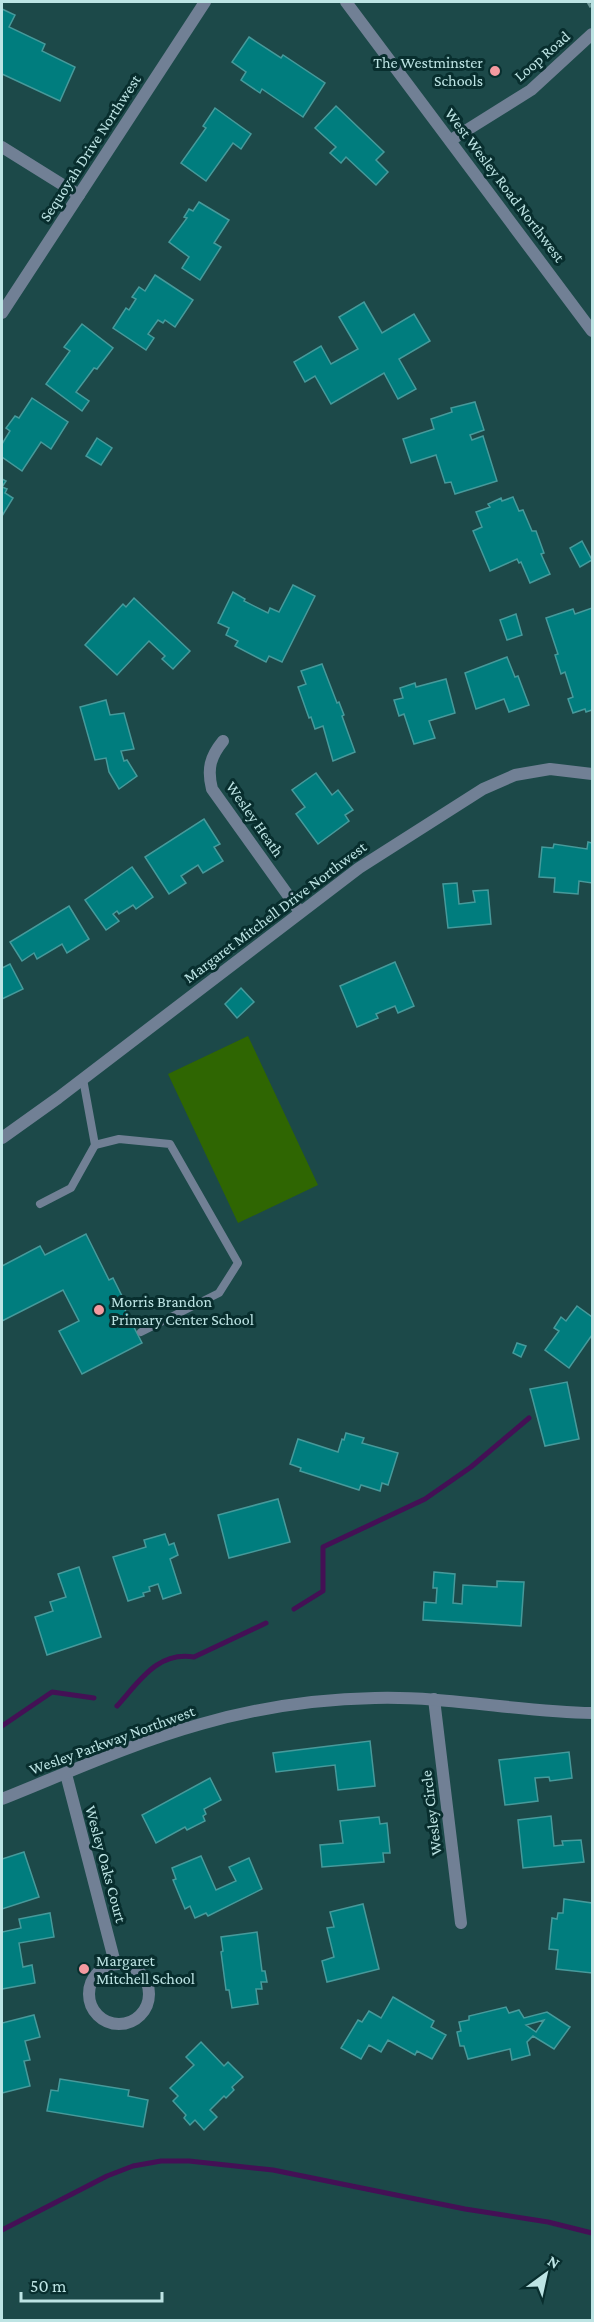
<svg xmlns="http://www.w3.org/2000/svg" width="594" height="2322" viewBox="0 0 594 2322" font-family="'Crimson Pro',serif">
  <rect width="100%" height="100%" fill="#1c4949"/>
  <path fill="#2f6602" d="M248,1036L318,1185L238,1223L168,1074Z"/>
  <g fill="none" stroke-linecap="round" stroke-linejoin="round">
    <g stroke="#441055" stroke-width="5">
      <path d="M294,1609L323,1591V1547L425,1499L471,1467L529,1418"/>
      <path d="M117,1706C139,1682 157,1651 194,1657L266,1623"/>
      <path d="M2,1726L52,1692L94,1698"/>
      <path d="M2,2230L107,2176L133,2166L161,2161H189L273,2170L465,2209L548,2222L592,2233"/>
    </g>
  </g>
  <g fill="#007d7e" stroke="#469a9b" stroke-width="1.5" fill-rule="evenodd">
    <path d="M2,9L15,15L9,27L45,44L42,51L75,67L60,101L2,74Z"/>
    <path d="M249,37L281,58L283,55L325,83L303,117L262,89L260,93L241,80L246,72L232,62Z"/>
    <path d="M336,106L384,152L376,160L388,172L376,185L346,157L341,163L330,153L336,147L315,128Z"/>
    <path d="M215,108L251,134L241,149L233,143L206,181L181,163L206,128L203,126Z"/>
    <path d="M199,202L229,220L214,243L221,247L200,280L182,268L189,257L169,242L187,218L184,217L189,209L193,211Z"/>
    <path d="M155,275L193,300L175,327L165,320L163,323L158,320L148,334L154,338L146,350L113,328L126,308L129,310L136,299L132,297L139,287L145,291Z"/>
    <path d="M364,302L382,333L414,314L430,341L399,359L416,389L398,399L384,373L331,404L315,376L305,382L294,362L321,346L331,364L358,349L339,317Z"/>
    <path d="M82,324L113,348L97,369L94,368L76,392L89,401L82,411L46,384L70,351L64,347Z"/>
    <path d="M32,398L68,422L51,449L41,442L22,471L2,457V444L10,431L6,428L15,416L19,418Z"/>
    <path d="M475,402L484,430L470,435L472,440L483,436L497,481L455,494L451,482L445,483L436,455L411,463L403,439L434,429L431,419L452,412L451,408Z"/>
    <path d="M97,438L112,448L101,465L86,456Z"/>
    <path d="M2,479L6,481L2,487L7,489L5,493L13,498L2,516Z"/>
    <path d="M513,497L519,511L523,510L532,531H536L544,553L541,554L550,574L530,583L521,562L519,563L517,559L490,571L473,531L482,527L476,512L490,507L488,504L501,498L502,501Z"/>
    <path d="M582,541L592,560L580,567L570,548Z"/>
    <path d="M293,585L315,596L282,662L269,656L266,662L235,646L238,641L226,635L229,628L218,623L233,592L245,599L244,601L268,613L270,608L279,612Z"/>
    <path d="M134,598L190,651L173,669L162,659L165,656L149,641L117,675L85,645L123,604L126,607Z"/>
    <path d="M592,608V710L586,712L585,709L573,713L568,699L573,697L565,672L561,674L555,655L558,654L546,618L573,609L575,614Z"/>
    <path d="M516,614L522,635L507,640L500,620Z"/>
    <path d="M507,657L515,677L518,676L529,705L509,712L504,699L476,709L465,673Z"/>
    <path d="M322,664L337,703L339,702L344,715L342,716L355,752L333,761L323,726L315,729L311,717L309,718L298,687L306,684L301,671Z"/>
    <path d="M446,679L455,713L429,721L435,738L414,744L404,714L399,716L394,700L403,698L400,688L415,683L416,687Z"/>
    <path d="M106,700L110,715L124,713L134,749L121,751L124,761L127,760L137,776L119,789L109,772L106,758L95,760L80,707Z"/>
    <path d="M316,773L332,795L338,790L353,810L345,815L349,821L318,844L296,814L305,807L292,790Z"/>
    <path d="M204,819L220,844L214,847L223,861L203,873L198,865L181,876L186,883L169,894L145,857Z"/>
    <path d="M588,842L592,843V883L579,881L578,894L554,892L555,878L539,877L542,847L553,848L554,844L587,849Z"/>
    <path d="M132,867L153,897L136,909L133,905L119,914L117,911L113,914L119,921L106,930L85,900Z"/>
    <path d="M457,883L459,904L475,902L473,891L488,890L491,924L448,928L443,884Z"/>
    <path d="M69,906L89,939L67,953L62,944L37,959L34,953L22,961L10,942Z"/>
    <path d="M395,962L414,1006L398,1013L395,1006L376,1014L378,1018L357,1027L340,986Z"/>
    <path d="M10,964L23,989L2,999V968Z"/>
    <path d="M241,988L254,1002L237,1018L225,1004Z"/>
    <path d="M86,1234L109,1280L113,1278L123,1298L120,1300L142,1343L82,1374L59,1331L79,1321L63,1290L2,1321V1266L40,1246L45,1255Z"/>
    <path d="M577,1306L592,1317V1335L569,1368L545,1350L559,1331L554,1328L561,1317L566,1321Z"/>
    <path d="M517,1343L526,1346L521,1357L513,1353Z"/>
    <path d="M567,1382L579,1439L545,1446L530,1389Z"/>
    <path d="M346,1433L364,1438L362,1443L398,1453L388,1485L382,1483L380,1491L361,1485L359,1490L300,1471L301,1468L290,1464L298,1439L338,1452L342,1439L344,1440Z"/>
    <path d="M278,1499L290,1542L229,1558L218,1515Z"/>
    <path d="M165,1534L169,1545L174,1543L178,1555L170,1559L181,1593L163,1599L158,1584L149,1587L150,1591L143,1593L144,1596L128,1601L113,1557L146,1547L144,1540Z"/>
    <path d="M79,1567L101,1637L47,1655L35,1617L53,1611L50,1602L66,1597L58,1574Z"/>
    <path d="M434,1572L455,1574L453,1603L462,1604L463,1585L497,1587V1581L524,1582L521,1626L423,1620L424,1602L436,1603L437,1588H433Z"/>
    <path d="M370,1741L375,1786L338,1790L335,1765L276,1772L273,1753Z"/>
    <path d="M569,1752L572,1778L550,1781L549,1777L535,1778L538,1801L505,1805L499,1760Z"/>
    <path d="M210,1778L221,1800L204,1809L206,1814L203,1816L205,1821L187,1830L185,1827L156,1843L142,1815Z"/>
    <path d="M551,1816L554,1846L563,1845L562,1841L581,1840L584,1862L523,1868L518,1820Z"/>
    <path d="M379,1817L380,1824L387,1823L390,1853H383L384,1862L322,1867L320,1845L343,1843L340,1821Z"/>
    <path d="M24,1852L39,1897L2,1909V1859Z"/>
    <path d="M201,1856L216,1890L236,1881L229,1867L249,1858L262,1889L208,1916L206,1913L195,1918L190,1906L185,1909L173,1880L176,1879L172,1868Z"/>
    <path d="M564,1899L592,1903V1973L556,1969L558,1950L549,1949L552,1918L557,1919L558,1913H563Z"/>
    <path d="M363,1904L379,1969L327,1982L322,1961L334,1957L327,1928L334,1927L330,1912Z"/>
    <path d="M50,1913L54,1937L19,1943L23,1967L32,1965L35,1983L2,1989V1932L21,1928L19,1919Z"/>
    <path d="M257,1932L262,1971H265L267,1982H261L262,1989H256L258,2004L232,2008L229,1990H226L221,1952L223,1951L221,1937Z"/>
    <path d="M393,1997L434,2021L431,2027L446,2035L432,2059L417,2051L415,2055L388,2040L381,2052L369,2045L361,2059L341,2048L358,2020L362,2022L369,2011L381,2018Z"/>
    <path d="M506,2007L509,2013L519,2010L524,2018L547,2012L570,2027L554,2049L533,2036L527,2042L530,2055L512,2060L510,2049L468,2059L464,2046H460L457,2032L461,2031L459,2022L469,2020V2016ZM544,2020L536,2032L526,2025Z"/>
    <path d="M34,2015L40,2037L25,2041L30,2060L24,2061L30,2086L2,2093V2023Z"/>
    <path d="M201,2042L224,2066L228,2062L243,2077L232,2087L234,2090L226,2098L224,2096L210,2110L217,2117L204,2130L195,2120L190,2125L184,2118L186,2115L173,2101L178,2096L170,2088L194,2065L186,2057Z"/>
    <path d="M60,2079L129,2090L128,2096L148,2100L143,2127L47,2111L51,2090L58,2091Z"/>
  </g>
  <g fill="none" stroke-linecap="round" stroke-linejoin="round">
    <path stroke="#6e9898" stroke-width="3" stroke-dasharray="6 3" stroke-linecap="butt" d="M588,2L592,9"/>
    <g stroke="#718095" stroke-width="8">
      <path d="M95,1145L119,1139L170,1144L238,1263L219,1293L141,1332"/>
      <path d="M40,1204L71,1188L95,1145L83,1079"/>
    </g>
    <g stroke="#718095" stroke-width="12">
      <path d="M451,140L531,90L592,34"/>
      <path d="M2,147L79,195"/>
      <path d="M2,313L205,2"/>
      <path d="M223,741C210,757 207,769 212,789L300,912"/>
      <path d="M2,1138L58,1098L359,868L483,789L515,775L550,769L592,774"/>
      <path d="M434,1699L461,1923"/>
      <path d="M66,1774L115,1963"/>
      <path d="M2,1799C67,1773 133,1743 201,1724C257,1708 317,1699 375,1698C448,1696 520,1712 592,1713"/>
      <circle cx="119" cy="1994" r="30"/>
    </g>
    <path stroke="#718095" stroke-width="12" d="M346,2L592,331"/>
  </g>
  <g fill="#f49aa0" stroke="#082e2e" stroke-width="2">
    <circle cx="495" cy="71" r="6"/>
    <circle cx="99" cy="1310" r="6"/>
    <circle cx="84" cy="1969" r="6"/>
  </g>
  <g text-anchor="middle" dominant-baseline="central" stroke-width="6" stroke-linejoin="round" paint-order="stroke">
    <g font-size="16" fill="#bde4e4" stroke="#082e2e">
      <text transform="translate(542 56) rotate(-41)">Loop Road</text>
      <text transform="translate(90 148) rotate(-57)">Sequoyah Drive Northwest</text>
      <text transform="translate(505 185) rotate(53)">West Wesley Road Northwest</text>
      <text transform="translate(255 819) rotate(55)">Wesley Heath</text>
      <text transform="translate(275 912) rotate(-37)">Margaret Mitchell Drive Northwest</text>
      <text transform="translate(112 1740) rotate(-20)">Wesley Parkway Northwest</text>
      <text transform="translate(431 1813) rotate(-97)">Wesley Circle</text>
      <text transform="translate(106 1864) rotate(75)">Wesley Oaks Court</text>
    </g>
    <g font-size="16" fill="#bde4e4" stroke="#082e2e" text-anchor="start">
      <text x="483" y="62" text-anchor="end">The Westminster<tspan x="483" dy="18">Schools</tspan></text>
      <text x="111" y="1301">Morris Brandon<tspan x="111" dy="18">Primary Center School</tspan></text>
      <text x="96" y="1960">Margaret<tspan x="96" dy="18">Mitchell School</tspan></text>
    </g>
  </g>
  <rect width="594" height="2322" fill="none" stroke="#bde4e4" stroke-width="6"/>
  <g transform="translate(546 2274) rotate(33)" stroke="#082e2e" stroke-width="4.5" paint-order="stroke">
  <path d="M0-4.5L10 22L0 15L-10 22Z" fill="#bde4e4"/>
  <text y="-9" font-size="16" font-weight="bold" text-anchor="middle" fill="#bde4e4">N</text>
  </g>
  <path d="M21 2292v9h141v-9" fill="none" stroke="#bde4e4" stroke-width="3"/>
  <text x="30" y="2292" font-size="18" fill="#bde4e4" stroke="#082e2e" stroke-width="4.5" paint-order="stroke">50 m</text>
</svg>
